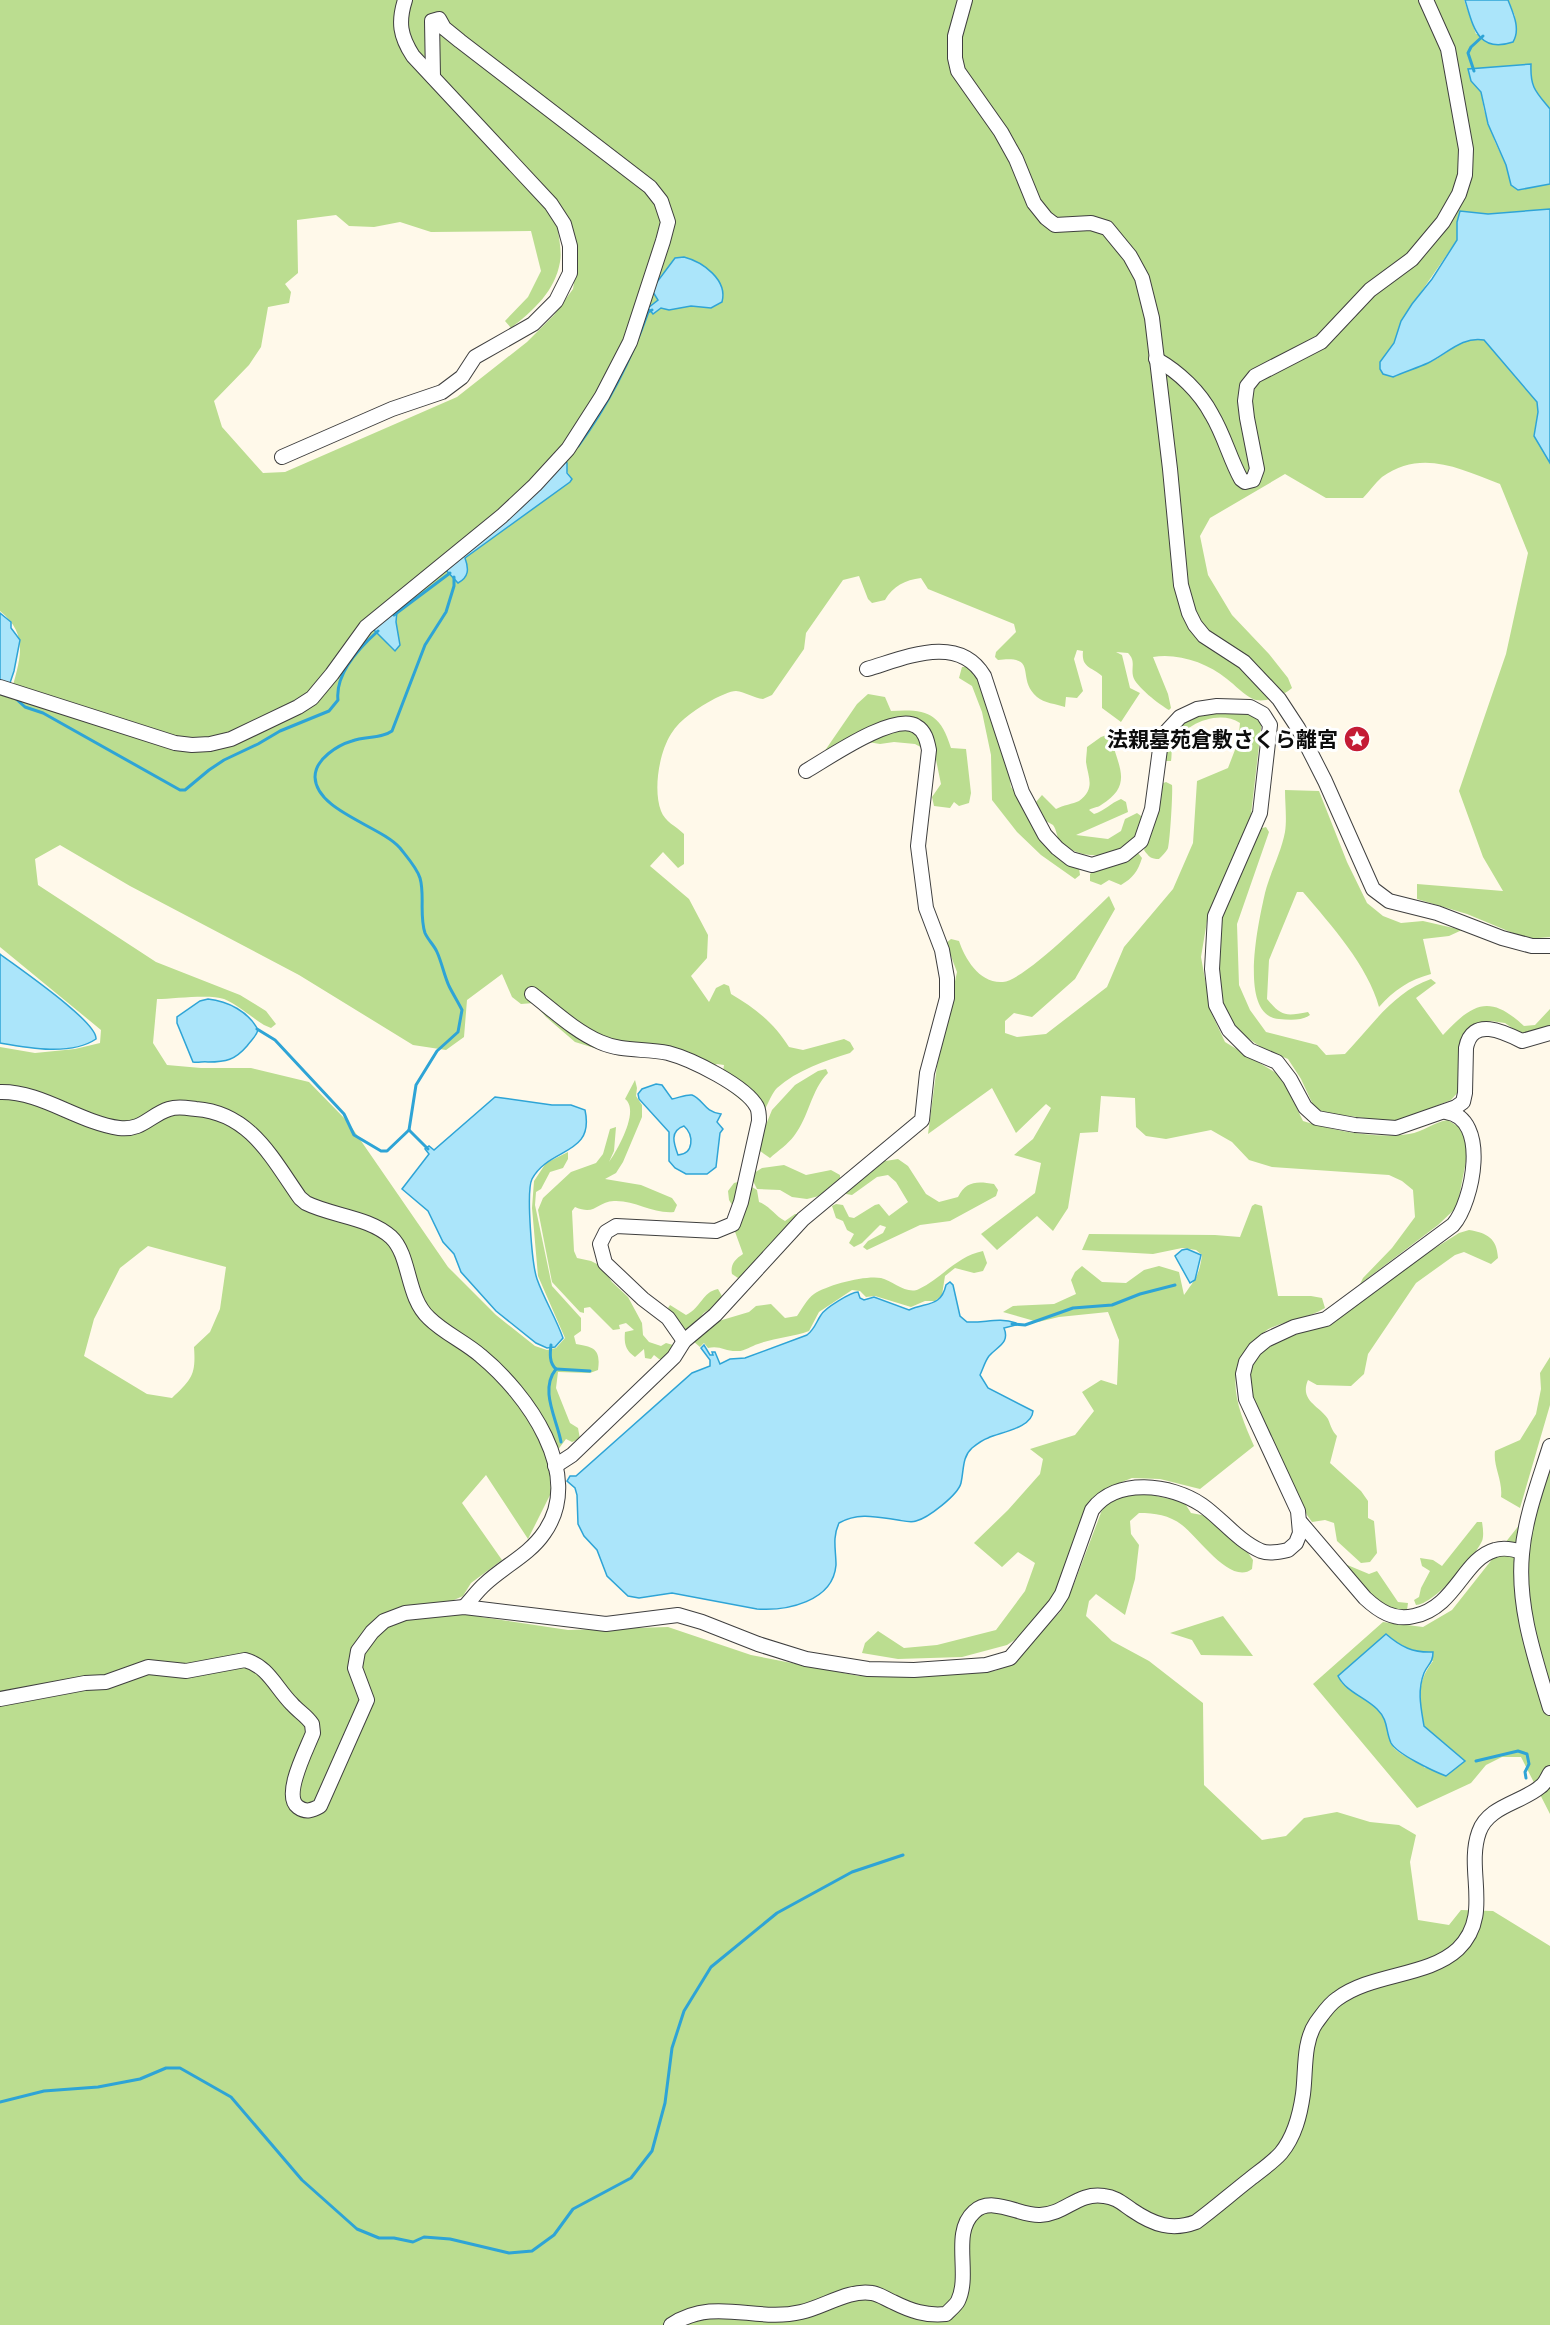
<svg xmlns="http://www.w3.org/2000/svg" width="1550" height="2325" viewBox="0 0 1550 2325" font-family="'Noto Serif','Noto Sans JP',serif">
  <rect width="100%" height="100%" fill="#fff9ea"/>
  <g fill="#bbdd90" fill-rule="evenodd">
    <path d="M0,0H1464L1476,34L1516,37L1515,16L1508,0H1550V109L1540,98L1530,80L1481,92L1484,110L1495,142L1506,165L1511,185L1518,190L1550,184V209L1488,214L1460,212L1457,222V240L1401,321L1394,343L1380,363V369C1395,367 1414,368 1428,363C1447,356 1460,336 1484,339L1537,402L1538,412L1534,436L1550,463V937L1527,939L1467,914L1417,899V884L1503,891L1483,857L1459,791L1506,654L1528,553L1500,484C1459,468 1421,449 1382,477C1375,483 1369,492 1363,498H1326L1285,474L1210,518L1200,536L1208,575L1232,615L1269,654L1288,678L1292,688C1284,695 1264,704 1253,699C1244,695 1235,685 1227,679C1207,663 1179,653 1153,657L1168,694L1171,708L1169,710C1160,705 1135,686 1133,676C1131,667 1136,661 1128,653L1116,652L1122,655L1130,688L1140,693L1121,722L1102,708V676C1092,667 1081,668 1083,651L1077,650L1074,659L1083,691L1077,698L1066,697L1065,707C1056,704 1044,703 1037,697C1015,678 1040,655 998,660L995,657L996,652L1016,632L1014,624L928,589L921,578C905,580 893,586 885,600L872,603L868,599L859,576L843,580L806,633L804,649L772,695L763,699C754,698 745,692 736,691C730,691 720,696 714,699C699,707 680,719 671,734C659,753 653,790 661,811C665,822 676,826 684,834V864L678,868L663,852L650,866L689,899L708,935L707,958L691,976L709,1002L716,988L724,984L729,986L731,994C755,1008 774,1023 789,1047L803,1050L844,1039L850,1042L854,1049L850,1053C825,1061 797,1070 777,1088C772,1093 769,1102 765,1109H752L721,1084L724,1065L717,1064L702,1072L659,1057L617,1055L575,1042L546,1017L534,1003L521,1004L512,997L502,974L467,1000L464,1037L446,1050L413,1045L299,975L130,886L60,845L35,859L38,885L156,962L240,995L266,1011L276,1024L271,1028L264,1025C251,1017 238,1005 224,999C209,994 174,999 157,999L153,1043L167,1065L201,1068H251L309,1082L348,1122L448,1267L496,1315L535,1346L547,1350L556,1348L565,1338L538,1276L532,1208L534,1181L546,1163L568,1152V1159L563,1168L550,1172L541,1189L536,1192L535,1205L552,1286L581,1318V1331L574,1336L576,1344C594,1347 601,1349 598,1370L590,1373L558,1372L556,1388L570,1423L578,1428L580,1439L572,1442L566,1439L557,1451L550,1477L551,1493L528,1539L486,1475L462,1503L502,1560L471,1583L463,1596L454,1600L455,1610L481,1617L568,1630L668,1627L751,1655L859,1676L907,1677L995,1671L1011,1663L1060,1612L1074,1584L1102,1510L1115,1497L1138,1492L1184,1502L1191,1513L1207,1516L1244,1547L1253,1560L1252,1569C1231,1586 1198,1537 1182,1525C1169,1515 1155,1513 1139,1513L1130,1521L1131,1534L1139,1545L1135,1579L1125,1615L1096,1594L1089,1601L1086,1616L1112,1641L1149,1661L1203,1703L1204,1785L1262,1840L1286,1836L1304,1818L1337,1812L1370,1822L1399,1825L1416,1835L1410,1862L1418,1920L1449,1925L1461,1910L1493,1911L1550,1946V2325H0V1047L35,1053L75,1049L100,1043L101,1030L0,947V693L10,696C19,662 31,636 0,611ZM336,215L349,226L374,227L400,222L431,232L531,231L541,271L528,297L505,321L511,328C534,310 555,291 560,262C562,252 559,240 558,229L570,226L578,257L573,289L554,315L527,342L457,397L285,472L263,473L222,427L214,401L249,365L261,347L268,307L289,303L291,292L285,284L298,273L297,220ZM565,468L572,479L465,558ZM148,1246L226,1267L220,1309L210,1332L194,1347C196,1375 192,1379 172,1398L147,1394L84,1356L94,1319L120,1268Z"/>
    <path d="M962,667H968L979,680L1005,749L1011,787L1019,797L1031,824L1049,846L1079,868L1080,875L1075,879L1041,855L1017,832L992,800L991,755L982,712L972,686L959,678Z"/>
    <path d="M868,694L885,697L891,711C926,709 940,712 951,748L966,749L971,793L969,803L959,806L954,802L950,808L934,806L932,797L941,784L935,755L915,744L894,742L880,744L868,742L825,755L824,752L857,704Z"/>
    <path d="M1220,710L1251,713L1262,720L1250,823L1208,915L1201,957L1211,1012L1225,1042L1281,1076L1303,1121C1335,1131 1376,1139 1409,1134C1423,1132 1434,1122 1448,1120L1463,1130L1468,1151L1457,1207L1438,1225L1360,1284L1363,1278L1392,1248L1415,1217L1413,1190L1402,1181L1389,1175L1272,1167L1249,1160L1232,1142L1211,1130L1166,1139L1146,1136L1136,1127L1135,1098L1101,1096L1098,1132L1080,1133L1068,1208L1053,1231L1037,1216L997,1250L981,1234L1035,1193L1041,1163L1014,1155L1033,1139L1051,1108L1046,1104L1016,1133L992,1088L928,1134L937,1066L957,972L946,943L951,939L959,941C965,959 980,984 1003,982C1025,980 1090,914 1109,896L1115,909L1075,979L1032,1017L1014,1013L1005,1021V1033L1017,1037L1046,1034L1107,987L1124,947L1173,889L1193,843L1197,781L1228,768L1238,742L1240,723C1219,709 1183,724 1173,746C1171,750 1172,757 1171,761H1165C1173,724 1183,716 1220,710Z"/>
    <path d="M1110,734C1117,766 1135,784 1101,805C1097,808 1093,807 1089,810L1094,814C1104,811 1111,803 1121,799L1126,802L1128,812L1076,835L1108,839L1121,831L1125,819L1137,813L1145,819C1138,855 1086,867 1061,842C1056,837 1057,830 1053,825L1046,821L1036,802L1042,795L1056,809C1063,805 1073,804 1079,801C1096,789 1088,777 1086,762C1086,757 1087,752 1087,747L1101,737Z"/>
    <path d="M1166,782L1172,785C1173,792 1170,841 1168,848C1167,851 1162,856 1159,859C1151,859 1149,857 1144,850L1152,828L1161,784Z"/>
    <path d="M1285,790L1319,791L1347,862L1367,903L1383,916L1401,923L1423,921L1462,930L1449,936L1423,939L1431,974C1409,980 1394,990 1379,1007C1368,966 1331,925 1303,892H1297L1269,960L1267,999C1282,1017 1286,1016 1308,1012L1310,1015C1302,1021 1289,1020 1279,1019C1237,1016 1259,920 1265,893C1270,873 1281,853 1285,832C1287,819 1285,803 1285,790Z"/>
    <path d="M1266,827L1269,832L1237,924L1239,985L1250,1010L1266,1032L1317,1045L1326,1055L1345,1054C1372,1026 1393,992 1431,979L1436,983L1416,998L1443,1035C1472,1004 1489,993 1524,1026L1535,1025L1550,1009V1027L1531,1033H1519L1505,1023L1491,1021L1473,1026L1463,1035L1459,1047L1462,1078L1459,1091L1451,1100L1396,1122L1325,1113L1314,1107L1301,1079L1288,1059L1262,1048L1245,1036L1232,1022L1223,1004L1218,978V939L1224,908L1259,829Z"/>
    <path d="M1138,853L1142,858C1138,871 1133,878 1121,885L1109,880L1101,885L1090,881V874L1095,870L1117,865Z"/>
    <path d="M826,1069L828,1073C811,1090 809,1117 794,1136C788,1144 778,1151 770,1158L760,1151L759,1142L772,1110L795,1085L818,1071Z"/>
    <path d="M635,1080L637,1088L636,1096L642,1105V1117L623,1162L616,1173L605,1179L641,1185L672,1198L677,1205L674,1212C653,1214 635,1200 614,1201C596,1202 596,1216 575,1207L572,1211L574,1251L577,1258L591,1261L601,1266L612,1282L628,1297L642,1323L643,1335L649,1342L661,1346L666,1343L673,1345L675,1350L667,1359H659L654,1355L651,1359L645,1358L644,1349L635,1357C625,1350 624,1343 625,1332L634,1330L626,1323L619,1325L620,1329L613,1330L590,1307L584,1308V1313L580,1312L552,1282L538,1210L543,1198L571,1172L596,1163L603,1154L610,1129L616,1127L614,1151L609,1162C618,1149 640,1110 625,1099Z"/>
    <path d="M898,1159L908,1166L926,1194L939,1202L958,1197C966,1181 977,1181 994,1184L998,1190L996,1196L950,1221L920,1225L867,1250L863,1247L868,1241L883,1233L886,1227L880,1225L862,1243L854,1247L849,1243L854,1234L847,1230L843,1221L836,1218L832,1206L836,1204L843,1205L849,1217L854,1218L875,1205L879,1204L889,1216L908,1202L896,1182L888,1175L877,1177L852,1195L846,1194L844,1189L879,1162Z"/>
    <path d="M784,1165L806,1175L831,1170L840,1175V1183L823,1195L807,1199L792,1197L780,1190L757,1189L753,1181L754,1173L762,1168Z"/>
    <path d="M742,1181L757,1190L759,1202C770,1206 775,1216 785,1221L795,1214H800L744,1274L738,1278L732,1274C730,1265 735,1259 743,1254L742,1251L734,1229V1208L729,1200L728,1191L734,1183Z"/>
    <path d="M1255,1204L1262,1206L1278,1296H1311L1322,1298L1325,1308C1308,1318 1290,1320 1273,1327C1267,1329 1262,1334 1258,1338C1220,1367 1238,1410 1254,1446L1200,1489L1160,1479L1132,1478L1109,1487L1090,1501L1080,1522L1062,1578L1053,1596L1034,1627L1007,1645L962,1657L898,1659L862,1653L865,1643L878,1631L904,1648L937,1645L996,1630L1025,1591L1035,1563L1018,1552L1002,1567L974,1543L1008,1510L1040,1474L1043,1459L1030,1449L1075,1435L1094,1411L1082,1392L1101,1380L1117,1385L1119,1340L1108,1312L1059,1317L1038,1322L1003,1312L1013,1306L1054,1304L1076,1294L1071,1280L1075,1272L1082,1266L1102,1282L1126,1283L1144,1270L1159,1266L1179,1272L1184,1295C1196,1278 1199,1276 1202,1255L1196,1250L1182,1248L1153,1254L1082,1250L1089,1234L1215,1235L1240,1237L1252,1206Z"/>
    <path d="M1469,1230C1487,1233 1497,1238 1498,1258L1491,1264L1464,1252L1455,1255L1416,1283L1368,1354L1364,1374L1351,1386L1317,1385L1308,1380C1299,1401 1320,1406 1328,1419C1331,1426 1332,1431 1337,1436L1330,1463L1361,1491L1368,1501V1518L1374,1521L1377,1553L1370,1562L1361,1563L1337,1541L1334,1523L1325,1520L1312,1522L1307,1515L1253,1397L1250,1376L1253,1360L1263,1349L1294,1333L1332,1324L1402,1269L1459,1233Z"/>
    <path d="M983,1251L987,1263L983,1271L974,1273L955,1268L945,1276L942,1295L935,1301H925L911,1307L875,1296L866,1297L860,1291L852,1290L819,1312L809,1331C793,1337 774,1338 758,1344C751,1346 744,1352 736,1351C725,1351 719,1345 708,1348L704,1343L700,1347C687,1337 680,1320 668,1308L670,1305L686,1315C702,1307 702,1292 718,1289L723,1298C714,1315 697,1305 700,1330L712,1323L749,1312L756,1306L771,1304L785,1318L797,1316C802,1309 807,1299 814,1294C827,1285 865,1275 881,1278C893,1281 907,1295 919,1289C942,1278 957,1256 983,1251Z"/>
    <path d="M1550,1357V1405L1520,1508L1501,1497C1503,1480 1493,1467 1495,1451L1520,1440L1536,1414L1541,1389L1540,1373Z"/>
    <path d="M1550,1462V1814L1521,1757H1502L1486,1765L1471,1783L1417,1808L1313,1684L1383,1622L1423,1627L1452,1610L1539,1500ZM1386,1634L1397,1643L1433,1661C1416,1683 1419,1700 1424,1726L1464,1761L1425,1768C1417,1759 1402,1757 1394,1748C1387,1739 1389,1727 1384,1718C1376,1702 1354,1694 1341,1682Z"/>
    <path d="M1477,1522H1482C1483,1528 1484,1536 1482,1541C1475,1557 1433,1605 1416,1605L1414,1600L1419,1597L1421,1588L1430,1571L1422,1566L1420,1558L1433,1560L1442,1566Z"/>
    <path d="M1345,1564L1369,1574L1377,1571L1398,1602L1408,1603L1407,1610C1379,1613 1361,1584 1345,1564Z"/>
    <path d="M1223,1616L1253,1656L1201,1655L1192,1640L1170,1633Z"/>
  </g>
  <g fill="#abe5fa" stroke="#2ea4d6" stroke-width="1.5" fill-rule="evenodd">
    <path d="M1465,0H1508C1513,13 1521,29 1513,42C1477,54 1473,25 1465,0Z"/>
    <path d="M1531,64C1530,88 1536,92 1550,109V184L1518,190L1511,185L1506,165L1488,124L1481,92L1471,81L1468,69Z"/>
    <path d="M1550,209V463L1534,436L1538,412L1537,402L1484,340C1462,336 1447,354 1428,363C1417,368 1404,372 1393,377L1383,374L1380,369V362L1394,343L1401,321L1412,304L1432,279L1457,240V222L1460,211L1488,214Z"/>
    <path d="M684,257C703,262 728,280 722,302L711,308L691,306L669,310L661,308L653,314L648,308L658,300L653,292L654,286L675,258Z"/>
    <path d="M564,461L567,463V473L572,479L570,482L465,558C469,569 469,577 458,583L445,569Z"/>
    <path d="M397,611L396,622L400,645L395,651L373,629L392,612Z"/>
    <path d="M0,613L11,622V628L20,640L14,671L10,683L0,681Z"/>
    <path d="M0,954C17,967 98,1022 96,1039C71,1056 28,1048 0,1043Z"/>
    <path d="M208,999C228,1001 249,1012 258,1030C256,1037 251,1040 247,1046C235,1060 226,1062 208,1062C203,1061 199,1063 193,1062L177,1023V1017L200,1001Z"/>
    <path d="M656,1084L662,1085L672,1099C678,1098 687,1094 692,1095C703,1099 704,1112 721,1114L717,1122L723,1129L720,1133L716,1167L707,1174H686L675,1168L669,1161V1132L639,1099L638,1094L642,1089ZM684,1126C694,1135 694,1154 678,1155C674,1144 669,1131 684,1126Z"/>
    <path d="M495,1097L552,1105H571L585,1110C595,1156 549,1147 532,1179C526,1191 532,1265 537,1279C544,1299 556,1318 563,1338L555,1347L547,1348L536,1343L496,1311L461,1272L454,1254L443,1242L428,1211L402,1189L429,1154L425,1149L429,1146L434,1150Z"/>
    <path d="M1187,1249L1201,1255L1195,1280L1190,1283L1175,1256L1182,1250Z"/>
    <path d="M950,1282L953,1285L960,1316L967,1322C986,1323 998,1317 1016,1323V1325L1004,1328C1010,1343 998,1346 989,1356C985,1361 983,1369 980,1375L988,1388L1033,1411C1032,1428 1001,1432 988,1438C982,1440 977,1444 972,1448C962,1457 964,1470 961,1483C958,1495 928,1518 916,1521C911,1523 904,1521 898,1520C877,1517 858,1512 839,1523C832,1538 836,1550 836,1565C833,1602 786,1611 757,1609L672,1593L639,1598L628,1596L607,1576L597,1550L584,1536L578,1524L577,1495L575,1488L567,1481L570,1476H576L692,1373L710,1366V1360L701,1348L704,1345L710,1355H713L712,1352H715L720,1364L730,1359L745,1358L807,1335C815,1329 816,1322 821,1315C825,1308 851,1292 858,1292L860,1298L864,1300L874,1297L909,1310C927,1302 941,1307 946,1285Z"/>
    <path d="M1386,1634C1401,1647 1413,1653 1433,1652C1433,1663 1428,1664 1424,1673C1417,1691 1421,1708 1424,1726L1465,1761L1446,1776C1433,1771 1397,1754 1391,1743C1385,1730 1389,1721 1377,1709C1365,1697 1346,1692 1338,1676Z"/>
  </g>
  <g fill="none" stroke-linecap="round" stroke-linejoin="round">
    <g stroke="#2ea4d6" stroke-width="3">
      <path d="M1474,71L1468,53L1471,47L1483,36"/>
      <path d="M578,446C608,405 631,360 648,312L652,310"/>
      <path d="M394,615L450,573"/>
      <path d="M14,697L25,707L43,713L180,790H185L209,770L224,760L258,744L280,731L329,711L338,700C335,674 359,648 378,631"/>
      <path d="M257,1029L275,1040L344,1114L354,1135L381,1151H387L409,1130L416,1085L437,1051L458,1032L462,1010C458,1002 453,994 449,986C444,975 442,963 437,952C434,945 428,940 425,933C419,915 425,895 420,878C417,868 407,857 400,848C381,826 316,811 315,777C315,759 338,745 352,741C365,736 381,739 392,731L425,645L446,612L454,586V577"/>
      <path d="M409,1130L428,1149"/>
      <path d="M1012,1324L1025,1325L1073,1308L1112,1305L1140,1294L1175,1285"/>
      <path d="M551,1345C550,1353 549,1363 556,1369C539,1390 557,1419 561,1442"/>
      <path d="M556,1369L590,1371"/>
      <path d="M1476,1761L1518,1751L1527,1754L1529,1764L1525,1772L1526,1778"/>
      <path d="M0,2102L44,2091L98,2087L140,2079L166,2068H180L231,2097L302,2180L357,2229L379,2238H394L413,2242L424,2237L450,2239L509,2253L532,2251L554,2235L573,2209L631,2178L652,2151L665,2103L672,2048L684,2011L711,1967L777,1913L852,1872L903,1855"/>
    </g>
    <defs>
      <g id="minor">
        <path d="M965,0L955,36V58L958,71L1001,132L1016,159L1034,203L1046,218L1055,225L1091,223L1107,228L1130,256L1142,278L1152,318L1170,469L1181,585L1189,613L1195,625L1204,636L1244,662L1279,699L1298,728L1325,781L1373,889L1389,901L1437,913L1502,938L1532,946H1550"/>
        <path d="M1156,359C1179,372 1200,392 1212,415C1224,435 1230,459 1241,479L1245,482L1253,480L1257,469L1247,418L1245,401L1247,386L1255,376L1321,342L1370,290L1412,259L1443,222L1459,194L1465,175L1466,149L1448,49L1426,0"/>
        <path d="M282,457L392,409L442,392L462,377L475,357L533,324L556,301L570,273V246L564,224L551,204L413,56C400,36 398,22 405,0"/>
        <path d="M867,669C905,658 958,633 984,676L1022,792L1045,835L1057,848L1071,859L1092,865L1124,855L1141,841L1152,809L1160,749L1167,731L1180,717L1197,709L1217,706L1250,707L1263,714L1270,725L1260,813L1215,916L1212,969L1216,1005L1229,1030L1249,1050L1277,1062L1290,1079L1305,1107L1317,1118L1355,1125L1396,1128L1456,1107L1463,1102L1465,1093L1466,1048C1472,1016 1504,1032 1522,1041L1550,1033"/>
        <path d="M0,687L175,743L192,745L210,744L231,739L298,707L312,698L332,674L366,627L502,516L535,485L568,449L602,396L630,342L663,241L668,222L661,201L650,187L460,41L444,28L439,19L432,21L433,77"/>
        <path d="M532,994C554,1011 575,1031 600,1042C622,1052 645,1048 668,1053C691,1059 746,1086 757,1107C759,1111 759,1116 759,1121L741,1202L733,1224L716,1231L616,1226L606,1232L600,1244L605,1263L643,1299L668,1318L684,1341"/>
        <path d="M0,1092C41,1091 78,1122 119,1128C142,1131 150,1115 169,1109C178,1106 187,1108 196,1109C250,1113 272,1158 300,1198L306,1203C332,1216 369,1217 391,1237C411,1256 406,1297 429,1318C444,1333 465,1342 481,1356C526,1393 586,1474 544,1533C529,1555 504,1566 485,1584C477,1591 471,1600 464,1607"/>
        <path d="M1550,1446C1539,1481 1525,1517 1522,1554C1517,1607 1535,1658 1550,1708"/>
        <path d="M555,1466L572,1455L674,1357L684,1341L715,1315L803,1219L922,1120L927,1073L947,998V978L942,950L926,908L918,846L929,750C927,740 925,731 916,726C894,712 827,759 806,771"/>
        <path d="M1301,1523L1365,1598C1379,1611 1394,1621 1414,1616C1456,1607 1463,1559 1495,1550C1504,1547 1513,1549 1522,1552"/>
        <path d="M0,1699L85,1683L106,1682L148,1667L186,1671L245,1660C268,1666 276,1688 292,1704C298,1711 307,1716 312,1724L313,1733C307,1749 282,1795 298,1807C306,1813 313,1810 320,1806L367,1700L355,1668L358,1651L372,1632L384,1621L405,1613L464,1607L606,1624L678,1615L702,1622L758,1644L806,1659L868,1669L914,1670L986,1665L1010,1658L1055,1605L1062,1594L1092,1510C1116,1477 1171,1484 1202,1505C1222,1519 1238,1541 1261,1551C1269,1554 1279,1552 1288,1550L1296,1543L1300,1533L1298,1511L1246,1399L1243,1374L1246,1362L1255,1349L1266,1340L1294,1327L1326,1319L1453,1225C1473,1202 1490,1118 1446,1112"/>
        <path d="M671,2325C715,2296 755,2323 801,2312C824,2307 849,2289 872,2293C879,2294 886,2299 893,2302C911,2311 926,2316 946,2314C950,2310 956,2305 958,2301C971,2274 951,2233 974,2212C991,2195 1020,2216 1040,2215C1066,2214 1077,2192 1104,2196C1116,2197 1123,2204 1132,2210C1154,2225 1172,2231 1196,2222C1215,2208 1232,2193 1250,2179C1260,2171 1272,2163 1281,2153C1295,2136 1300,2115 1303,2094C1306,2071 1303,2042 1316,2023C1322,2015 1329,2004 1337,1999C1371,1973 1428,1977 1458,1949C1493,1915 1465,1871 1479,1832C1488,1806 1521,1803 1540,1787C1545,1784 1547,1778 1550,1773"/>
      </g>
    </defs>
    <use href="#minor" stroke="#3f3f3f" stroke-width="16"/>
    <use href="#minor" stroke="#fff" stroke-width="14"/>
  </g>
  <defs>
    <symbol id="sight-disc" viewBox="-11 -11 22 22"><circle r="9.5" fill="#c41c35" stroke="#fff"/><path d="M0-6L1.8-2.2L6-1.7L2.9 1.2L3.7 5.4L0 3.3L-3.7 5.4L-2.9 1.2L-6-1.7L-1.8-2.2Z" fill="#fff"/></symbol>
  </defs>
  <g fill-rule="evenodd">
    <use href="#sight-disc" x="1342" y="724" width="30" height="30"/>
  </g>
  <g text-anchor="middle" dominant-baseline="central" stroke-width="6" stroke-linejoin="round" paint-order="stroke">
    <g font-size="21" font-weight="bold" fill="#0c0c0c" stroke="#fff" text-anchor="end">
      <text x="1338" y="739">法親墓苑倉敷さくら離宮</text>
    </g>
  </g>
</svg>
